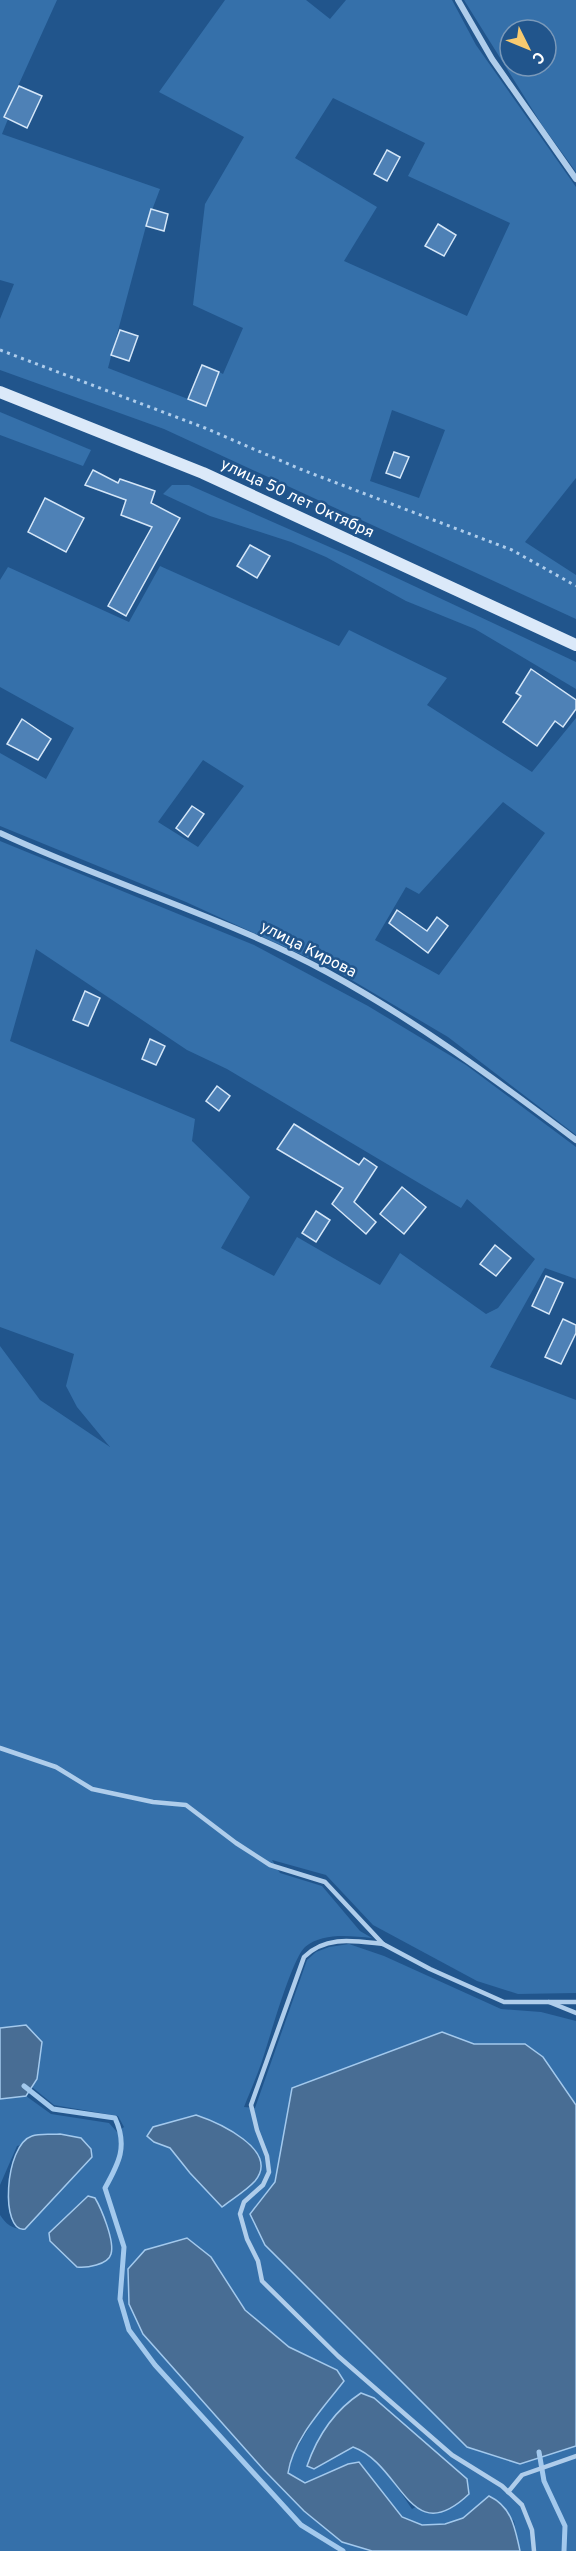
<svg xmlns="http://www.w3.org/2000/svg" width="576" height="2551" viewBox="0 0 576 2551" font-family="Overpass,sans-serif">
  <rect width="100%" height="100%" fill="#21558c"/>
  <g fill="#3570aa" fill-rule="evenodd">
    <path d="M0,0H57L4,117L8,119L2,134L160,189L146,226L108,368L206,406L219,372L223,374L243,328L193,305L205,204L244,137L159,92L225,0H306L330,19L346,0H452L476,45L576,187V478L525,542L576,575V619L164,429L0,370V319L14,284L0,280ZM333,98L425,143L408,176L510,223L467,316L344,261L377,207L295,158ZM392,410L445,430L419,498L370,481Z"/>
    <path d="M464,0H576V172L542,125ZM510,30H546V66H510Z"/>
    <path d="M0,412L91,450L83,466L0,435Z"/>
    <path d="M172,485H189L350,556L576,662V689L475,629L406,601L326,557L291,542L210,516L163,494Z"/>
    <path d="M160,566L339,646L349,630L447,678L427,705L532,772L576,718V1135L448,1037L333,969L186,902L0,826V753L46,779L74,728L0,687V580L8,567L129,622ZM203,760L244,786L198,847L158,822ZM503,802L545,833L439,975L375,940L406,887L419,894Z"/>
    <path d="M0,841L254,945L368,1006L466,1065L576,1147V1279L545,1268L490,1367L576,1400V1993L518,1994L477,1981L373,1925L326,1875L272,1860L280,1873L322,1886L360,1931L372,1938C351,1936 323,1932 305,1947C291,1960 269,2041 261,2064C256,2078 250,2092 244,2107L255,2108L307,1960L316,1952L329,1947L349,1944L384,1956L501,2009L541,2012L576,2021V2105L525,2044H474L442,2032L292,2088L275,2182L250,2214L520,2464L576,2446V2551H520L514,2521L489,2496L463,2518L445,2524L422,2525L402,2517L359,2462L347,2464L305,2483L288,2473L291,2458L313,2421L337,2370L289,2347L245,2309L211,2257L190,2388L264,2470L304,2511L342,2542L372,2551H0V2215C6,2224 13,2230 25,2229L91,2157V2149L81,2138L60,2134L17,2146L0,2185V2099L26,2096L51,2114L109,2123L117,2132L124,2127L118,2116L54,2105L32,2087L37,2079L6,2027L0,2028V1346L40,1400L110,1447L77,1407L66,1386L74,1354L0,1327ZM36,949L187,1050L227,1069L461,1208L467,1199L535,1259L498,1308L486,1314L400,1253L380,1285L297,1237L274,1276L221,1248L250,1197L192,1141L195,1119L10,1041ZM196,2115L190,2173L153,2127ZM88,2196L77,2267L50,2241L49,2233ZM375,2398L467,2479L412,2509C397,2487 380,2457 353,2447L314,2469L307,2466Z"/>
  </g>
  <g fill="#486d94" stroke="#a3c9ed" stroke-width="1.5">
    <path d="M26,2025L42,2042L37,2079L26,2096L0,2099V2028Z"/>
    <path d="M442,2032L474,2044H525L543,2057L576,2105V2446L520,2464L467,2447L265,2245L250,2214L275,2182L292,2088Z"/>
    <path d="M196,2115C217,2122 281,2150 255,2181C246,2191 232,2199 222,2207L190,2173L170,2148L154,2142L147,2136L153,2127Z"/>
    <path d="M60,2134L81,2138L91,2149L92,2157L25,2229C0,2234 4,2145 32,2136C40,2133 52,2135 60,2134Z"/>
    <path d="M88,2196L95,2198C101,2208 115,2241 111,2254C108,2265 86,2268 77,2267L50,2241L49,2233Z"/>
    <path d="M187,2238L211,2257L245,2310L289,2347L337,2370L344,2381C324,2407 293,2439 288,2473L305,2483L348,2464L359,2462L402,2517L422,2525L445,2524L463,2518L489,2496C512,2507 515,2528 520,2551H372L342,2542L304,2511L264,2470L143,2334L129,2304L128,2269L145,2250Z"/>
    <path d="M361,2393L374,2398L467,2479L469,2494C409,2551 403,2465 353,2447L314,2469L307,2466C317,2437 335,2410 361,2393Z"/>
  </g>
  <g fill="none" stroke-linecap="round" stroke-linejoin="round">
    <g stroke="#a3c9ed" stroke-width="5">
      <path d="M24,2086L53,2109L115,2118C128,2146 119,2163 105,2188L124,2247L120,2299L129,2330L155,2365L301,2525L343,2551"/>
      <path d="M539,2452L544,2481L565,2526L564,2551"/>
    </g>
  </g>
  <g fill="#4e81b6" stroke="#d4e6f8" stroke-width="1.5">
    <path d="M19,86L42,96L27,128L4,117Z"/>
    <path d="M387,150L400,157L387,181L374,174Z"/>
    <path d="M151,209L168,214L164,231L146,226Z"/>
    <path d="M438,224L456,235L444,256L425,246Z"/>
    <path d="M120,330L138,336L129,361L111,355Z"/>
    <path d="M202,365L219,372L206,406L188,399Z"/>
    <path d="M394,452L409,457L400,478L386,473Z"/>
    <path d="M93,470L118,483L120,479L155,491L151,503L180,518L126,616L108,606L152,527L121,515L126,500L85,485Z"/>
    <path d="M45,498L84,518L66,552L28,532Z"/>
    <path d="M250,545L270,556L257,578L237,566Z"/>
    <path d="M531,669L576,700V709L563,727L555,721L537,746L503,722L521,696L516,693Z"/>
    <path d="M22,719L51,739L38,760L7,744Z"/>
    <path d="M192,806L204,814L188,837L176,828Z"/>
    <path d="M397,910L427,931L437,917L448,926L428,953L389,923Z"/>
    <path d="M85,991L100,998L88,1026L73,1020Z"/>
    <path d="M150,1039L165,1046L156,1065L142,1059Z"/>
    <path d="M217,1086L230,1096L219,1111L206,1101Z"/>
    <path d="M294,1124L359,1165L364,1158L377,1167L354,1202L376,1222L366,1234L332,1204L343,1188L277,1149Z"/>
    <path d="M402,1187L426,1207L404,1234L380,1214Z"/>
    <path d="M316,1211L330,1220L316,1242L302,1233Z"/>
    <path d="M495,1245L511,1258L496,1276L480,1264Z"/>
    <path d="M546,1276L563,1283L549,1314L532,1306Z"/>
    <path d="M563,1319L576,1325V1333L561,1364L545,1357Z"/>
  </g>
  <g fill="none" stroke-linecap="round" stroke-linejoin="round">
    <path stroke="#afcdeb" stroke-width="3" stroke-dasharray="3 4.5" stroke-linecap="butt" d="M0,350L205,428L300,469L512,550L576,586"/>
    <g stroke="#afcdeb" stroke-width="4.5">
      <path d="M0,1748L56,1767L92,1789L153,1802L186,1805L236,1843L270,1865L325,1882L383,1944L430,1969L504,2002H576"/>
      <path d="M383,1944C355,1941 326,1935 304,1957L251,2105L257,2130L267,2156L269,2172L263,2185L244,2202L240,2214L247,2239L258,2261L262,2281L338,2356L452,2455L502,2486L522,2505L532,2530L534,2551"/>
      <path d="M549,2002L576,2013"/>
      <path d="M508,2492L522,2475L576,2456"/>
    </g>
    <g stroke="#afcdeb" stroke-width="6">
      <path d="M458,0L492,59L576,179"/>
      <path d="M0,833C107,883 223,916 327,972C415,1020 496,1080 576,1140"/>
    </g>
    <path stroke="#dbe9f9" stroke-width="12" d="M0,392L203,473L576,645"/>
  </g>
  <g text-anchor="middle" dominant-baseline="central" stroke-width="5" stroke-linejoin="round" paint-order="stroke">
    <g font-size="16" fill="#fff" stroke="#21558c">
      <text transform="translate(297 499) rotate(25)">улица 50 лет Октября</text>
      <text transform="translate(308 950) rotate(27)">улица Кирова</text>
    </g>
  </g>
  <g transform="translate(528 48) rotate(133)"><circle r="28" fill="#21558c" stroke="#7a99ba" stroke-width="1.5"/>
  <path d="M0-4.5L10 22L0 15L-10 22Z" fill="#f8ca70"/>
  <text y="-9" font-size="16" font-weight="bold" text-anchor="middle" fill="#ffffff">С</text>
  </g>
</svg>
